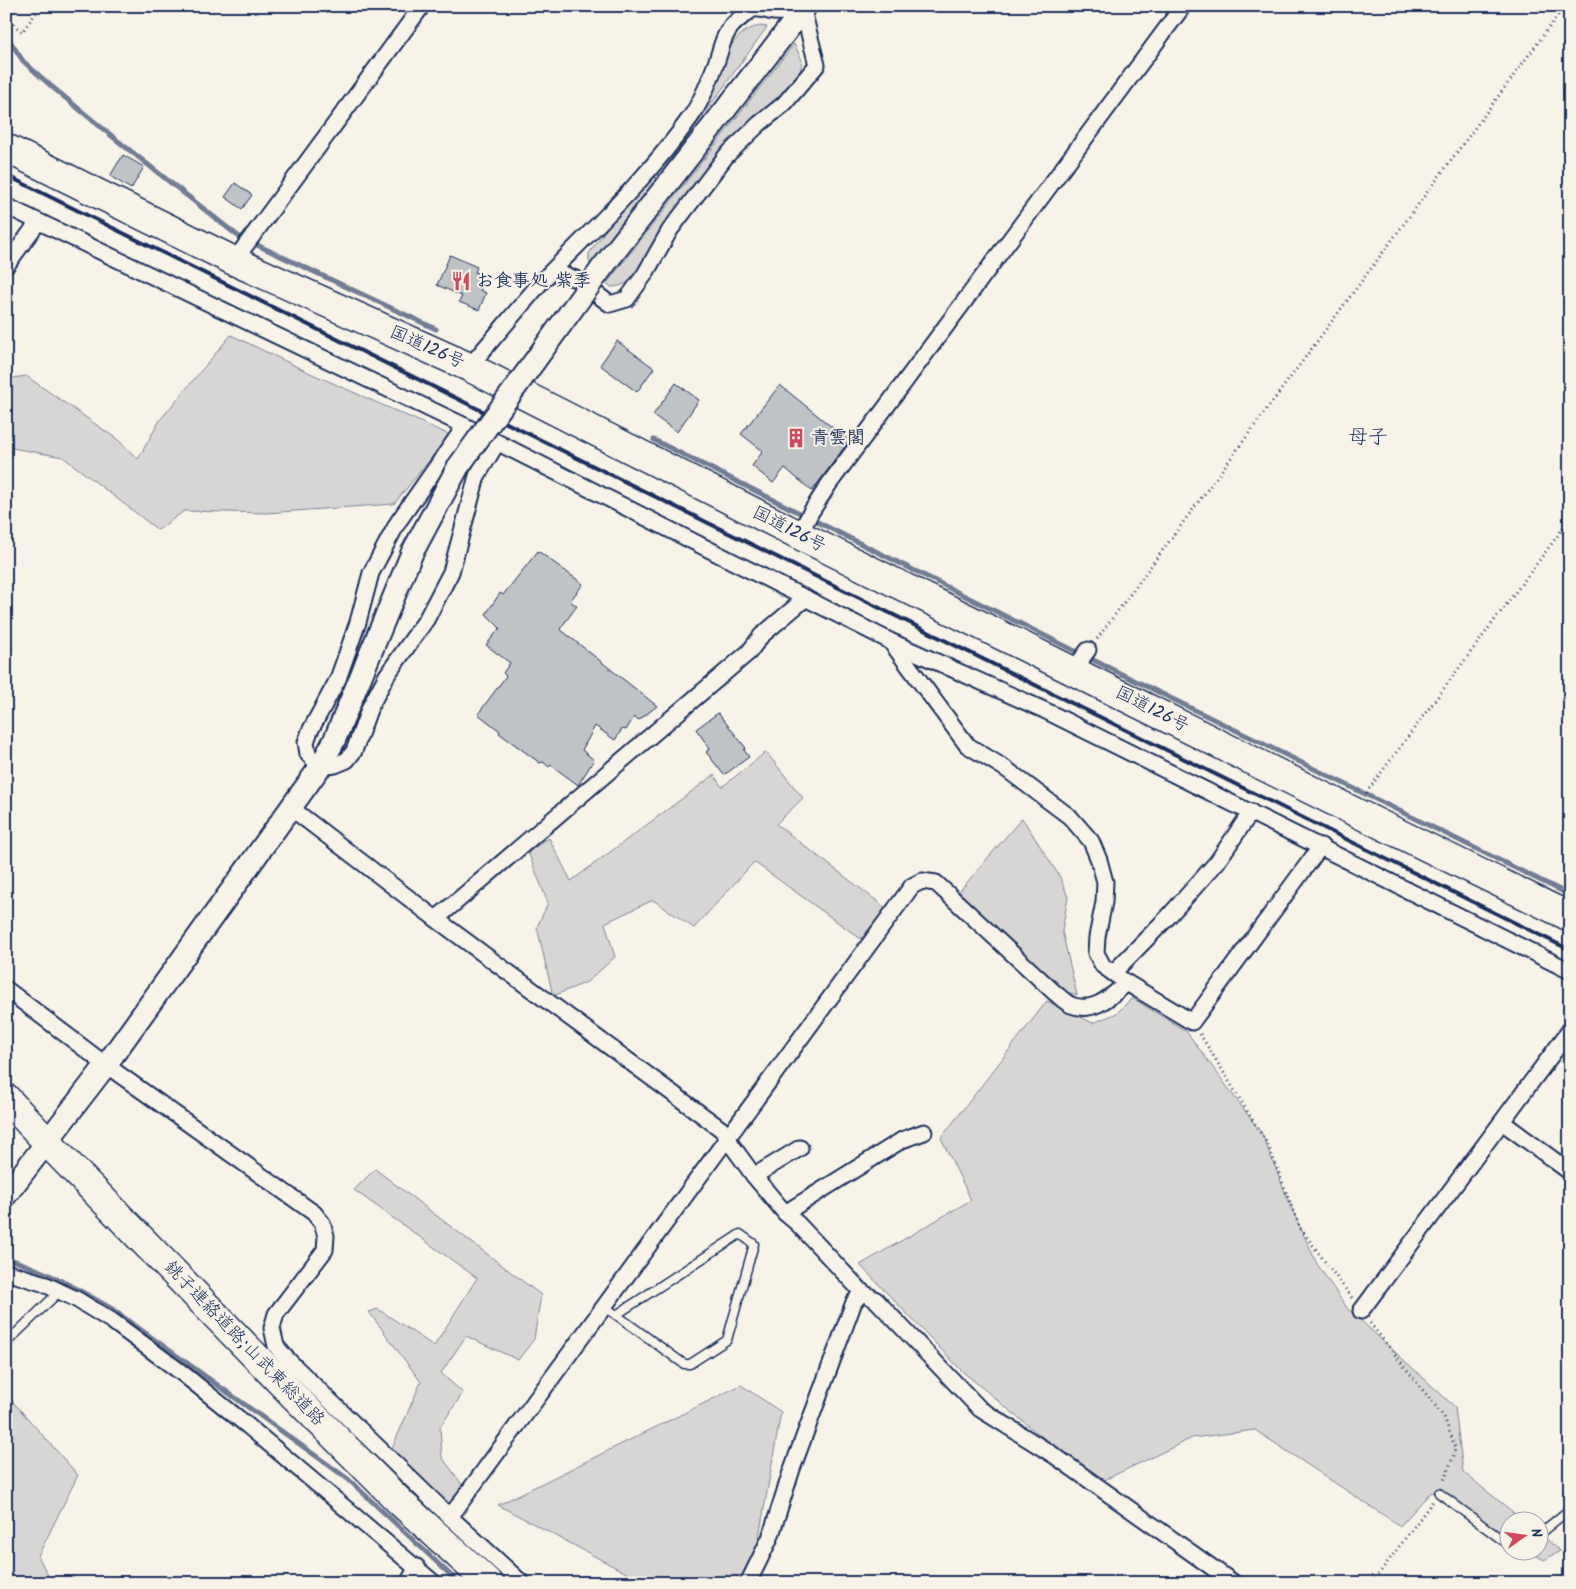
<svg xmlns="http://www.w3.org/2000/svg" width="1576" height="1589" viewBox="0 0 1576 1589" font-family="Kalam,'Klee One',sans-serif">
  <rect width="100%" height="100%" fill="#f7f3e8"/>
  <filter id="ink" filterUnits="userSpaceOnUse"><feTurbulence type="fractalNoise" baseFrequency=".02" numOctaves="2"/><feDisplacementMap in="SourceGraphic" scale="10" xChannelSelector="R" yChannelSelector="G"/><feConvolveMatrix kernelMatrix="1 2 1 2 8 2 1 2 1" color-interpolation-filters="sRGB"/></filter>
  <g filter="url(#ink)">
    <g fill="#d7d6d4" stroke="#798299">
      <path d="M761,26L767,27L592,269L589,261V253L620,211L723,60C732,43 740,29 761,26Z"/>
      <path d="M794,44L802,60L800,73L791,88L762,111L696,183L630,282L619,286L611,287L607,283Z"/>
      <path d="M231,335L310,373L450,435L394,504L266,513L184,511L158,530L63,457L6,447V379L26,376L117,439L138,459L160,420Z"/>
      <path d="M766,752L803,798L776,824L886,908L861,939L754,862L694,928L653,900L605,923L615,957L587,982L553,996L537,927L548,903L528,852L549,838L571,881L714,775L722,787Z"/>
      <path d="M1022,818L1060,877L1068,897L1062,931L1077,995L1062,991L958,893Z"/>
      <path d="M1132,998L1186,1031L1262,1134L1291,1207L1317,1264L1347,1308L1455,1407L1463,1472L1524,1521L1508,1522V1539L1431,1492L1400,1526L1255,1430L1192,1438L1098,1483L963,1372L860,1265L971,1200L941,1138L1047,1001L1093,1023L1117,1013Z"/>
      <path d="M375,1169L541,1295L534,1339L518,1360L466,1336L441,1373L463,1393L440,1427L442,1457L466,1490L436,1525L382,1471L421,1382L369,1312L378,1309L434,1346L477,1278L354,1190Z"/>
      <path d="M741,1385L781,1412L751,1583H645L498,1505Z"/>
      <path d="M6,1394L78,1475L38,1556L52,1583H6Z"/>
      <path d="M1539,1533L1560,1551L1544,1560L1529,1552H1538Z"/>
    </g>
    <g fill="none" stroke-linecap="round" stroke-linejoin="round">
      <g stroke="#727c95" stroke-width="5">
        <path d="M6,35L23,61L51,86L113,137L238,236L436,329"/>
        <path d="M654,440L1079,653L1570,895"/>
        <path d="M6,1258C44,1270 78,1289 112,1309L348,1479L459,1583"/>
      </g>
    </g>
    <g fill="#c0c3c5" stroke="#1b2f5e">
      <path d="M123,155L144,167L131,189L110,176Z"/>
      <path d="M235,183L252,195L242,209L225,197Z"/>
      <path d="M450,255L477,267L475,272L486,276L480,290L486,293L479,310L459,302L462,296L437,285Z"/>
      <path d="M617,341L654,368L637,392L600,365Z"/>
      <path d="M676,383L699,400L677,432L653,415Z"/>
      <path d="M780,385L849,441L812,491L785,468L773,483L752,466L763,451L741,434Z"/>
      <path d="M538,551L583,584L570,601L577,606L560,629L657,706L639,720L634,717L626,730L622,729L615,740L595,726L582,750L594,760L578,785L551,765L549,767L543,762L540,763L499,733L500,731L478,714L506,676L503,673L510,663L486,645L500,628L486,614L500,593L503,595Z"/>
      <path d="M718,713L746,748L744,750L749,757L724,775L706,752L710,749L696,729Z"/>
    </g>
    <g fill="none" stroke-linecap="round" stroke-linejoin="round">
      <defs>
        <g id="lane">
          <path d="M604,1306L684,1364H690L727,1340L754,1244L740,1234L616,1315"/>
          <path d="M6,1343L59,1292"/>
          <path d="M1439,1493L1505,1542H1508"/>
          <path d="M1538,1535L1570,1509"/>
        </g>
        <g id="street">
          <path d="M6,206L465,426L890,641L1044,710L1570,971"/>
          <path d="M234,261L422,6"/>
          <path d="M6,266L38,222"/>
          <path d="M469,367L542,281C595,227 648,178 692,115C702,100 709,82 715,66C722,48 722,33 738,20C742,17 750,10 754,9C759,8 768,11 773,12C784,13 793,12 803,10L817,65L784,104L759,124L726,156L670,230L645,274L627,299L610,304L576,279L552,271"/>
          <path d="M465,426L398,522L371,573L358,622L338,679L310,731L306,742L308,754L320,767L335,765L347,760L354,751L370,707L387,675L426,620L451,572L477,476L497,443"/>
          <path d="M799,535L811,512L829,484L1183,6"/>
          <path d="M891,642L967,745L1006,769L1070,817L1091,841L1099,860L1105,882L1104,902L1097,937L1096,953L1103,966L1127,983L1192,1022L1321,846"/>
          <path d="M1073,671L1088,650"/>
          <path d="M291,808L436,919L721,1129L727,1136L733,1147L754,1176L785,1213L798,1224L862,1292L876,1300L980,1409L1055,1456L1234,1583"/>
          <path d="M436,919L749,652L761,636L806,598"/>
          <path d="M1113,973L1168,917L1217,862L1251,812"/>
          <path d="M6,989L106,1065L314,1213L322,1223L326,1236L325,1250L276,1314L272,1328L276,1346L287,1359L450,1517L522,1583"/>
          <path d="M1502,1122L1570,1172"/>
          <path d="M754,1176L800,1148"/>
          <path d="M785,1213L902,1140L924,1132"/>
          <path d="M6,1272L42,1283L76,1299L112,1321L182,1373L248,1426L434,1583"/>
          <path d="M1361,1311L1570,1030"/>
          <path d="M450,1517L912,886L922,881L936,883L1055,993C1060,997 1066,1003 1071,1005C1094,1014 1111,996 1127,983"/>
          <path d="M408,1583L417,1567"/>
          <path d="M748,1583L770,1538L792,1469L854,1302L862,1292"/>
        </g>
        <g id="secondary">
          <path d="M602,268L806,6"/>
          <path d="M6,1195L106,1065L320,767L334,741L412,553"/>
        </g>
        <g id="highway">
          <path d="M6,148L234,261L469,367L799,535L1073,671L1353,811L1570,917"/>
          <path d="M6,1098L47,1142L294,1396L400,1502L489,1583"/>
        </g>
      </defs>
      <use href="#lane" stroke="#1b2f5e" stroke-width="11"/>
      <use href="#street" stroke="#1b2f5e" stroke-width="19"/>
      <use href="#secondary" stroke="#1b2f5e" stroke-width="25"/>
      <use href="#highway" stroke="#1b2f5e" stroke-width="31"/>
      <g stroke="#1b2f5e" stroke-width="3" stroke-dasharray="1 4" stroke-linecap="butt">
        <path d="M6,17L22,32L41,6"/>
        <path d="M1097,639L1565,6"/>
        <path d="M1366,793L1570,519"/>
        <path d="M1200,1034L1268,1145L1300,1228L1352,1298"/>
        <path d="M1370,1323L1444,1417L1455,1447L1454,1455L1443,1483"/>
        <path d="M1372,1583L1433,1501"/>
      </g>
      <use href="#lane" stroke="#f7f3e8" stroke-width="8"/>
      <use href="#street" stroke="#f7f3e8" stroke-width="15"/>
      <use href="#secondary" stroke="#f7f3e8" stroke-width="21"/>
      <use href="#highway" stroke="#f7f3e8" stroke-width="28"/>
      <path stroke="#1b2f5e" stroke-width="4" d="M6,175L1570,950"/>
      <defs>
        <path id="secondary-bridge" d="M412,553L458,467L602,268"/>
      </defs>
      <use href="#secondary-bridge" stroke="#1b2f5e" stroke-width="25" stroke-linecap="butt"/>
      <use href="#secondary-bridge" stroke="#f7f3e8" stroke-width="21"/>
    </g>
  </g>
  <defs>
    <symbol id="restaurant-bare" viewBox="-9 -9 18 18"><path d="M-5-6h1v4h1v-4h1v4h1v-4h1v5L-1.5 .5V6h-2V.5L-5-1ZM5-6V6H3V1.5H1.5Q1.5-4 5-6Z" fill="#d1495b" stroke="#f7f3e8" stroke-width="2.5" paint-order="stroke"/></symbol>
    <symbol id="building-bare" viewBox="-9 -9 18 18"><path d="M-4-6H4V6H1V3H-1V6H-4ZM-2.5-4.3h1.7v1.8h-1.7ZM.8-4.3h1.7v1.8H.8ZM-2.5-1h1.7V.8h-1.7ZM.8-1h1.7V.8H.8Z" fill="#d1495b" stroke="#f7f3e8" stroke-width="2.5" paint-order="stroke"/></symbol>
  </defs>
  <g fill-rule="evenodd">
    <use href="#restaurant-bare" x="447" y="267" width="28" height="28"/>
    <use href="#building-bare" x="782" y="424" width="28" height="28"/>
  </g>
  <g text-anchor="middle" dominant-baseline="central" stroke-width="4" stroke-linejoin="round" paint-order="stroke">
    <g font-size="18" font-weight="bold" fill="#1b2f5e" stroke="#f7f3e8" text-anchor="start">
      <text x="476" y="281">お食事処 紫季</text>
      <text x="811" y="438">青雲閣</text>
    </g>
    <g font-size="18" fill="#1b2f5e" stroke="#f7f3e8">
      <text transform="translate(427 348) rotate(24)">国道126号</text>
      <text transform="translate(789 530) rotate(27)">国道126号</text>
      <text transform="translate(1152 710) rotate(27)">国道126号</text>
      <text transform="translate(244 1344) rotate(46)">銚子連絡道路;山武東総道路</text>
    </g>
    <g font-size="20" fill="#1b2f5e" stroke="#f7f3e8">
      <text x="1368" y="438">母子</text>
    </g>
  </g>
  <rect width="1576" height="1589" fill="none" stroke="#f7f3e8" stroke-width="25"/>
  <rect x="12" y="12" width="1551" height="1564" fill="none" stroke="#1b2f5e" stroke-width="2" filter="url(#ink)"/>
  <g transform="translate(1524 1536) rotate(76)"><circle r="24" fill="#f7f3e8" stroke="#9fa5b1"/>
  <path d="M0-4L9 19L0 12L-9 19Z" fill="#d1495b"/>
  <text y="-8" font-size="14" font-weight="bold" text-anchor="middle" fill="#1b2f5e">N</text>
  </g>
</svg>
